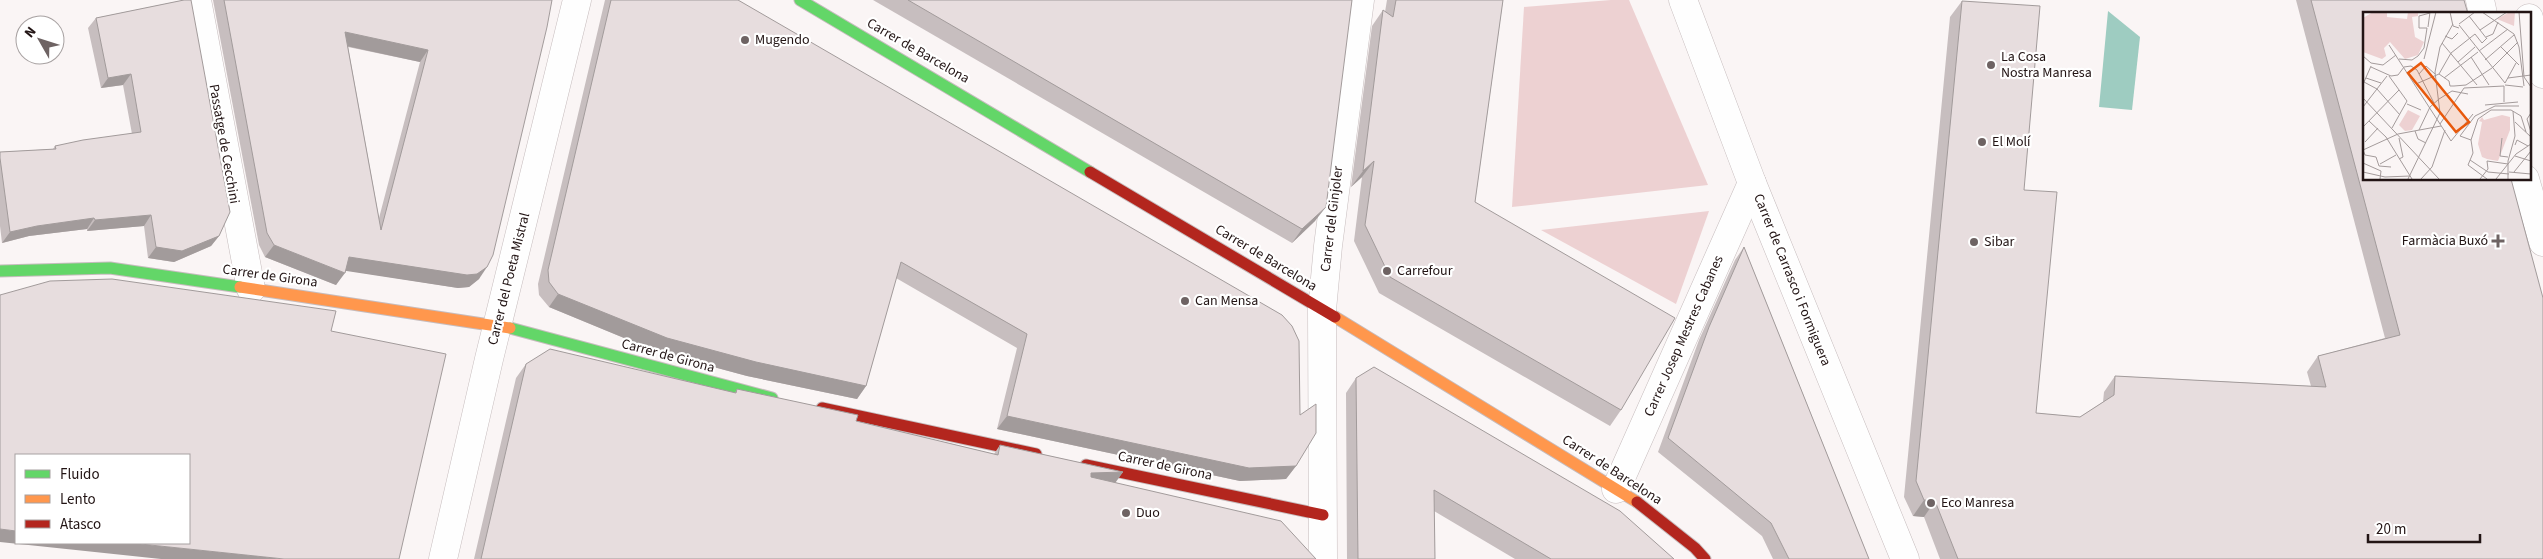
<svg xmlns="http://www.w3.org/2000/svg" width="2543" height="559" viewBox="0 0 2543 559" font-family="'Source Sans 3',sans-serif">
  <rect width="100%" height="100%" fill="#faf5f5"/>
  <g fill="#edd1d2">
    <path d="M1611,0H1629L1708,185L1512,207L1524,7Z"/>
    <path d="M1709,211L1676,304L1541,230Z"/>
  </g>
  <path fill="#9eccc1" d="M2108,11L2140,37L2132,110L2099,107Z"/>
  <g fill="none" stroke-linecap="round" stroke-linejoin="round">
    <defs>
      <g id="street">
        <path d="M197,0L251,289"/>
        <path d="M1683,0L1752,183L1905,559"/>
        <path d="M2480,0L2483,14"/>
        <path d="M2529,18L2543,74"/>
        <path d="M2525,179L2543,242"/>
        <path d="M1616,489L1752,183"/>
        <path d="M443,559L489,359L577,0"/>
        <path d="M1323,559L1322,310L1328,246L1360,0"/>
      </g>
      <g id="fast">
        <path d="M800,0L1090,172"/>
        <path d="M0,271L110,268L240,287"/>
        <path d="M510,328L772,398"/>
      </g>
      <g id="slow">
        <path d="M240,287L510,328"/>
        <path d="M1335,317L1637,502"/>
      </g>
      <g id="jam">
        <path d="M1090,172L1335,317"/>
        <path d="M822,408L1036,454"/>
        <path d="M1086,465L1323,515"/>
        <path d="M1637,502L1695,548L1705,559"/>
      </g>
    </defs>
    <use href="#street" stroke="#c6bcbd" stroke-width="29"/>
    <use href="#fast" stroke="#c6bcbd" stroke-width="13"/>
    <use href="#slow" stroke="#c6bcbd" stroke-width="13"/>
    <use href="#jam" stroke="#c6bcbd" stroke-width="13"/>
    <use href="#street" stroke="#fefefe" stroke-width="28"/>
    <use href="#fast" stroke="#63d668" stroke-width="11"/>
    <use href="#slow" stroke="#ff974d" stroke-width="11"/>
    <use href="#jam" stroke="#b3261e" stroke-width="11"/>
  </g>
  <g fill="#c7bebf" fill-rule="evenodd">
    <path d="M184,0L219,236L211,246L174,262L148,258L144,226L87,231V229L29,236L2,243L0,226V152L53,149L55,146L132,134L123,85L101,88L88,28L96,18Z"/>
    <path d="M213,0H552L479,279L469,287L458,288L345,270L336,285L265,257L259,245ZM348,47L420,62L379,218Z"/>
    <path d="M605,0H738L1296,466L1286,479L1240,481L997,429L1017,348L896,278L866,386L857,399L747,376L658,352L549,307L539,295L538,284Z"/>
    <path d="M873,0H1352L1315,221L1292,243Z"/>
    <path d="M1387,0H1503L1475,202L1621,410L1610,426L1379,293L1354,241L1362,177L1351,187L1372,26L1383,10L1385,12Z"/>
    <path d="M2296,0H2464L2543,559H1940L1924,517L1913,516L1904,497L1950,17L1962,1L2024,190L2036,413L2080,417L2103,402L2104,392L2115,376L2311,386L2307,372L2318,356L2385,338Z"/>
    <path d="M1744,247L1869,559H1773L1762,536L1658,452L1699,340L1735,260Z"/>
    <path d="M526,364L735,393L737,389L856,421L994,454L1000,445L1123,472L1115,482L1316,559H474L516,378Z"/>
    <path d="M1356,378L1674,559H1515L1434,511L1435,559H1347L1346,393Z"/>
  </g>
  <g fill="#a29b9b">
    <path d="M345,32L428,50L420,62L337,44Z"/>
    <path d="M131,74L123,85L101,88L108,78Z"/>
    <path d="M1374,161L1362,177L1351,187L1363,171Z"/>
    <path d="M1326,207L1315,221L1292,243L1302,229Z"/>
    <path d="M151,215L144,226L87,231L95,220Z"/>
    <path d="M94,218L87,229L29,236L2,243L10,232L37,226Z"/>
    <path d="M219,236L211,246L174,262L148,258L156,247Z"/>
    <path d="M274,245L345,273L336,285L265,257Z"/>
    <path d="M349,257L487,267L479,279L469,287L458,288L340,270Z"/>
    <path d="M558,294L866,386L857,399L747,376L658,352L549,307Z"/>
    <path d="M1007,416L1296,466L1286,479L1240,481L997,429Z"/>
    <path d="M1123,472L1113,486L1081,487L1091,473Z"/>
    <path d="M1924,500L1935,501L1924,517L1913,516Z"/>
    <path d="M0,529L16,531V543H131L284,559H161L0,542Z"/>
  </g>
  <g fill="#e7ddde" stroke="#a29b9b" fill-rule="evenodd">
    <path d="M184,0H191L230,212L219,236L182,251L156,247L151,215L95,220L94,218L37,226L10,232L0,158V152L56,149L55,146L83,140L141,132L131,74L108,78L96,18Z"/>
    <path d="M224,0H552L547,27L493,255L487,267L477,274L467,275L349,257L345,273L274,245L267,233ZM345,32L428,50L381,230Z"/>
    <path d="M611,0H738L1282,315L1292,326L1299,341L1300,415L1316,404V433L1296,466L1249,468L1007,416L1027,334L901,262L866,386L756,362L667,338L558,294L549,282L548,270Z"/>
    <path d="M908,0H1352L1326,207L1302,229Z"/>
    <path d="M1396,0H1503L1475,202L1675,318L1621,410L1390,277L1365,225L1374,161L1363,171L1383,10L1393,17Z"/>
    <path d="M2311,0H2464L2468,14H2364V179H2511L2543,298V559H1958L1935,501L1924,500L1916,481L1962,1L2040,6L2024,190L2057,192L2036,413L2080,417L2114,395L2115,376L2326,387L2318,356L2400,335Z"/>
    <path d="M1744,247L1869,559H1789L1771,523L1668,438L1709,327Z"/>
    <path d="M112,279L336,311L331,331L446,354L399,559H284L131,543H189V455H16V531L0,529V295L50,281Z"/>
    <path d="M550,349L736,393L737,389L858,415L856,421L998,455L1000,445L1123,472L1091,473V477L1281,521L1316,559H481L526,364Z"/>
    <path d="M1374,367L1620,511L1674,559H1551L1434,490L1435,559H1358L1356,378Z"/>
  </g>
  <g fill="#6e6363" stroke="#fff" stroke-width="2">
    <circle cx="745" cy="40" r="5"/>
    <circle cx="1991" cy="65" r="5"/>
    <circle cx="1982" cy="142" r="5"/>
    <path d="M2495.5 233.5h5v5h5v5h-5v5h-5v-5h-5v-5h5z"/>
    <circle cx="1974" cy="242" r="5"/>
    <circle cx="1387" cy="271" r="5"/>
    <circle cx="1185" cy="301" r="5"/>
    <circle cx="1931" cy="503" r="5"/>
    <circle cx="1126" cy="513" r="5"/>
  </g>
  <g text-anchor="middle" dominant-baseline="central" stroke-width="4.5" stroke-linejoin="round" paint-order="stroke">
    <g font-size="14" fill="#221414" stroke="#fff" text-anchor="start">
      <text x="755" y="40">Mugendo</text>
      <text x="2001" y="57">La Cosa<tspan x="2001" dy="16">Nostra Manresa</tspan></text>
      <text x="1992" y="142">El Molí</text>
      <text x="2488" y="241" text-anchor="end">Farmàcia Buxó</text>
      <text x="1984" y="242">Sibar</text>
      <text x="1397" y="271">Carrefour</text>
      <text x="1195" y="301">Can Mensa</text>
      <text x="1941" y="503">Eco Manresa</text>
      <text x="1136" y="513">Duo</text>
    </g>
    <g font-size="14" fill="#221414" stroke="#fff">
      <text transform="translate(918 51) rotate(30)">Carrer de Barcelona</text>
      <text transform="translate(224 144) rotate(80)">Passatge de Cecchini</text>
      <text transform="translate(1332 219) rotate(-83)">Carrer del Ginjoler</text>
      <text transform="translate(1266 258) rotate(31)">Carrer de Barcelona</text>
      <text transform="translate(270 276) rotate(8)">Carrer de Girona</text>
      <text transform="translate(509 279) rotate(-76)">Carrer del Poeta Mistral</text>
      <text transform="translate(1792 280) rotate(68)">Carrer de Carrasco i Formiguera</text>
      <text transform="translate(1684 336) rotate(-66)">Carrer Josep Mestres Cabanes</text>
      <text transform="translate(668 356) rotate(15)">Carrer de Girona</text>
      <text transform="translate(1165 466) rotate(12)">Carrer de Girona</text>
      <text transform="translate(1612 470) rotate(33)">Carrer de Barcelona</text>
    </g>
  </g>
  <g transform="translate(2363 12)">
    <rect width="168" height="168" fill="#faf5f5"/>
    <path d="M10,0H24V5L44,7L45,0H55V4L49,5L52,25L61,30L55,43L42,47L27,30L21,36L23,44L19,47L0,40V6ZM152,0L151,14L134,7L145,1ZM45,98L57,104L49,118L42,119L36,113ZM139,103L147,105V118L135,149L124,147L119,145L115,132L119,110L116,109L119,105L121,108Z" fill="#edd1d2"/>
    <path fill="none" stroke="#a49b9b" stroke-width="1" d="M87,0L90,14L96,16M119,0L151,22L156,35L161,74M156,0L161,65L168,75M106,4L124,27M96,12L112,0M96,13L142,71M65,15L67,0M64,16H56V4L67,1M117,18L144,0M82,24L89,27L95,21M123,25L130,22L135,10M79,31L114,73M26,33L88,129L110,102M138,35L156,53M116,39L145,17M0,44L8,51L20,53L33,43M108,45L126,73M36,47L49,48L55,44L61,36L64,16M61,47L73,0M122,48L151,23M95,50L112,35M8,55L28,64L35,63L41,55M41,55L48,54L54,58L71,91M56,62L63,54L72,62M76,62L88,41L112,22L119,31L124,26M26,64L44,89M3,66L18,71M81,66L115,40M145,66L168,63M1,70L14,77L37,103M1,70L8,54M142,71L153,51M53,72L76,62L86,69L87,74H91M142,73L160,75M91,74L103,73L129,56L155,30M0,86L76,167M141,90V74M44,92L58,98M122,93L155,90M0,95L24,64M168,101L164,107L168,120M6,109L23,125L49,167M152,110L168,125M77,112L101,76L141,74M0,115L36,78M29,116L44,89M56,118L67,95L76,87L89,79L105,82M52,119L55,127L63,131M36,126L40,145L36,147M139,126L137,144L145,145M108,128L97,124L112,104L132,94H156M2,130L15,116M152,133L154,128L165,134M152,144L168,149M107,148L125,160L146,162M0,151L18,159L17,167M17,152L33,143M28,155L16,154L13,145L2,143L0,138L35,122L78,114M0,160L22,165L47,164M146,160L168,162M151,160L168,139M45,167L77,101L72,60L77,35L90,12M58,167L69,155L82,118M117,167L125,157L124,149L145,152M124,167L105,153L110,141L108,128L115,107L128,98H148L158,104L163,120M133,167L153,142L168,132M145,167V149L152,124L150,99"/>
    <path fill="#e8590c" fill-opacity="0.15" stroke="#e8590c" stroke-width="2.5" d="M58,51L106,110L93,120L45,61Z"/>
    <rect width="168" height="168" fill="none" stroke="#221414" stroke-width="2.5"/>
  </g>
  <rect x="15" y="454" width="175" height="90" fill="#ffffff" stroke="#a7a1a1"/>
  <rect x="25" y="470" width="25" height="8" fill="#63d668" stroke="#a7a1a1"/>
  <text x="60" y="479" font-size="15" fill="#221414">Fluido</text>
  <rect x="25" y="495" width="25" height="8" fill="#ff974d" stroke="#a7a1a1"/>
  <text x="60" y="504" font-size="15" fill="#221414">Lento</text>
  <rect x="25" y="520" width="25" height="8" fill="#b3261e" stroke="#a7a1a1"/>
  <text x="60" y="529" font-size="15" fill="#221414">Atasco</text>
  <g transform="translate(40 40) rotate(309)"><circle r="24" fill="#ffffff" stroke="#a7a1a1"/>
  <path d="M0-4L9 19L0 12L-9 19Z" fill="#6e6363"/>
  <text y="-8" font-size="14" font-weight="bold" text-anchor="middle" fill="#221414">N</text>
  </g>
  <path d="M2368 534v8h112v-8" fill="none" stroke="#221414" stroke-width="2.5"/>
  <text x="2376" y="534" font-size="15" fill="#221414" stroke="#ffffff" stroke-width="4" paint-order="stroke">20 m</text>
</svg>
